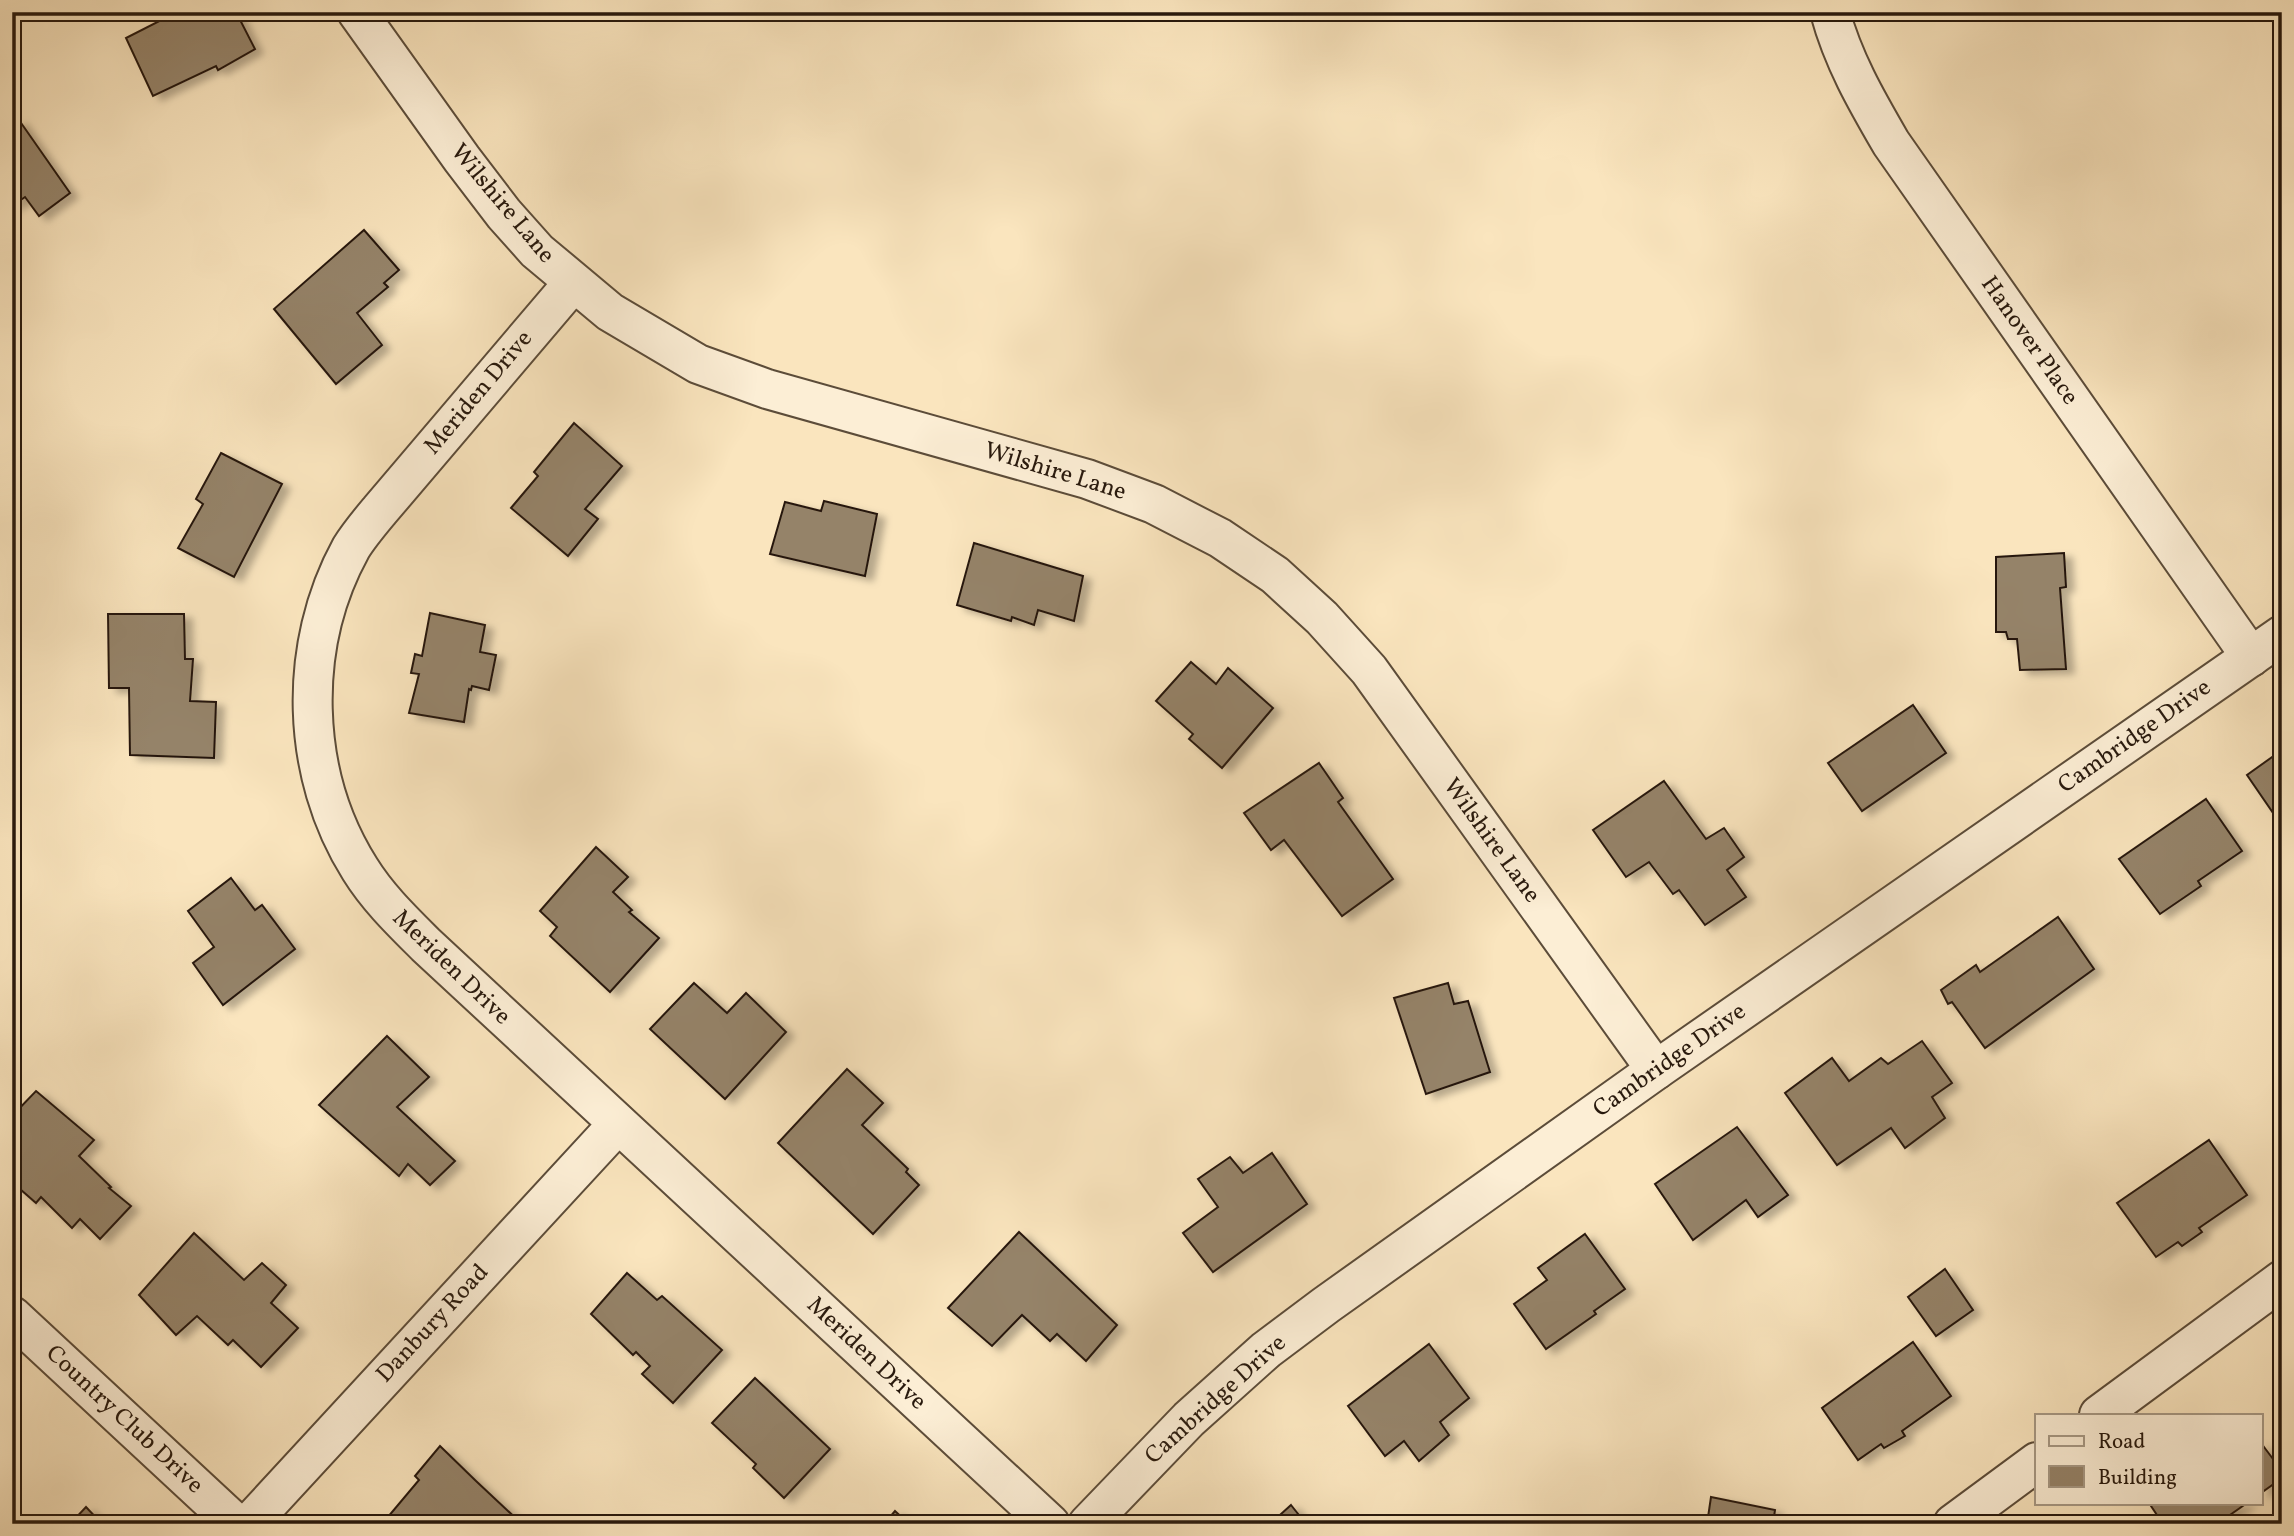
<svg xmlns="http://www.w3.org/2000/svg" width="2294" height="1536" viewBox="0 0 2294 1536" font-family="Vollkorn,serif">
  <defs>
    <filter id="shadow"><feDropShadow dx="8" dy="4.5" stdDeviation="3.5" flood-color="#0004"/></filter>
  </defs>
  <rect width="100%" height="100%" fill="#fae5be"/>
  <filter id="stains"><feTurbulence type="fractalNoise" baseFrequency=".00286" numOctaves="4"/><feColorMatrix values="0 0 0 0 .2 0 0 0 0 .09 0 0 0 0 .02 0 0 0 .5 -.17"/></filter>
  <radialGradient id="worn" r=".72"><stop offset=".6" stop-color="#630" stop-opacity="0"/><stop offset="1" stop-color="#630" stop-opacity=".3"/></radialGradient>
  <g fill="#958369" stroke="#28190d" stroke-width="2" filter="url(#shadow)">
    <path d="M177,12H236L255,49L218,70L216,66L153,96L126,38Z"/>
    <path d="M19,120L70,193L39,216L25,197L12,206V125Z"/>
    <path d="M364,230L399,270L384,283L388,287L357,313L382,345L336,384L274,309Z"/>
    <path d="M574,423L622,466L585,509L598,519L568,556L511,508L538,476L534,472Z"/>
    <path d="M221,453L282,484L234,577L178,548L203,504L196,499Z"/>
    <path d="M824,501L877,514L865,576L770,554L785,502L821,511Z"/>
    <path d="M974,543L1083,576L1074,621L1038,610L1034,625L1012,617L1011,621L957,605Z"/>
    <path d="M2064,553L2066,587L2060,588L2066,669L2020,670L2017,639H2008L2006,632H1996V557Z"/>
    <path d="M430,613L485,625L480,652L496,655L489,690L472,686L471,690L469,689L464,722L409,713L419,674L411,673L415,654L422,656Z"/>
    <path d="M108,614H184L185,659H193L190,701L216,702L214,758L130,755L129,688H109Z"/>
    <path d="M1191,662L1216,684L1228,668L1273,708L1222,768L1189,739L1193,734L1156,701Z"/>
    <path d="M1913,705L1946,753L1862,811L1828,763Z"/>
    <path d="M2282,750V826L2247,775Z"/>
    <path d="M1319,763L1343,798L1338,802L1393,879L1342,916L1284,840L1271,850L1244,813Z"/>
    <path d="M1664,781L1706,839L1724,828L1744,857L1727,870L1746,897L1705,925L1679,890L1673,894L1649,862L1626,877L1593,830Z"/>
    <path d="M2206,799L2242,851L2198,881L2201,886L2160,914L2119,859Z"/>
    <path d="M596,847L628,877L613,892L632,910L629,912L659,938L610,992L550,936L557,927L540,911Z"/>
    <path d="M231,878L255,910L262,905L295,949L223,1005L193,963L214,947L188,911Z"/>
    <path d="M2058,917L2094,969L1985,1048L1952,1002L1948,1004L1941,990L1976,965L1980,972Z"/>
    <path d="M694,983L727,1013L746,993L786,1032L725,1099L650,1029Z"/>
    <path d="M1448,983L1454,1004L1468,1001L1490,1072L1426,1094L1394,998Z"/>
    <path d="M387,1036L429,1077L397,1107L455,1161L430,1185L408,1164L399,1176L319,1105Z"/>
    <path d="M1922,1041L1952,1083L1932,1097L1945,1118L1905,1148L1891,1128L1837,1165L1785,1093L1832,1058L1849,1081L1881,1058L1888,1064Z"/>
    <path d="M847,1069L883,1103L862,1125L908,1169L906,1172L919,1185L873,1234L778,1143Z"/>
    <path d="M36,1091L94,1140L79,1156L111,1187L109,1188L131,1206L100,1239L80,1219L72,1228L41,1197L36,1203L12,1182V1116Z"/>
    <path d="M1737,1127L1788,1195L1758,1217L1746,1200L1693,1240L1655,1184Z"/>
    <path d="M2209,1140L2247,1195L2199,1228L2202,1232L2182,1246L2178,1242L2156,1257L2117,1203Z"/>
    <path d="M1272,1153L1307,1204L1213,1272L1183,1233L1218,1207L1198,1179L1230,1157L1243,1173Z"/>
    <path d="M1019,1232L1117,1325L1086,1361L1057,1334L1050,1341L1022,1315L992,1346L948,1308Z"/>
    <path d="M194,1233L244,1280L262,1263L286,1285L271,1303L298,1328L261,1367L233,1340L228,1345L197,1316L176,1335L139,1295Z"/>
    <path d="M1585,1234L1625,1289L1594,1311L1596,1314L1546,1349L1514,1304L1547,1280L1538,1268Z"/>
    <path d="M1945,1269L1973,1310L1936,1336L1908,1297Z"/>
    <path d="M627,1273L657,1300L662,1296L722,1350L673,1403L642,1374L650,1366L636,1352L633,1355L591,1314Z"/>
    <path d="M1913,1342L1951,1396L1902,1431L1905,1436L1884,1448L1881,1444L1858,1460L1822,1408Z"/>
    <path d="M1429,1344L1469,1398L1440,1422L1449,1435L1419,1461L1404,1441L1385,1456L1348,1406Z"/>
    <path d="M755,1378L830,1449L784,1498L753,1468L756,1464L712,1423Z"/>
    <path d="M2261,1443L2282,1471V1478L2261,1493Z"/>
    <path d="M440,1446L476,1481L522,1524H382L419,1480L415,1476Z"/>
    <path d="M1711,1497L1775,1510L1773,1524H1707Z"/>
    <path d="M2149,1503H2247L2217,1524H2163Z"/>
    <path d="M1291,1505L1306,1524H1270Z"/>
    <path d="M86,1507L102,1524H70Z"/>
    <path d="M895,1511L909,1524H884Z"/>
  </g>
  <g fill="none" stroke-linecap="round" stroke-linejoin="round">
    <defs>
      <g id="minor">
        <path d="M357,12L462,159L504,214L537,251L610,312L698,364L767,389L1087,479L1154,504L1220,538L1275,575L1322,618L1369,670L1656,1070"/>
        <path d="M1830,12C1843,60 1866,100 1891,143L2251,657"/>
        <path d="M573,283L380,510C370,522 359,535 351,548C297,646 300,774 360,869C378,898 402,921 426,945L1050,1524"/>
        <path d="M12,1316L236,1524"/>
        <path d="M2099,1415L2282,1280"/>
        <path d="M249,1524L618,1124"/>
        <path d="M1088,1524L1189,1419L1266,1350L1326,1305L1656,1070L2282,635"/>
        <path d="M1953,1524L2037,1462"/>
      </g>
    </defs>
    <use href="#minor" stroke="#5c4c39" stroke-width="42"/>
    <use href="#minor" stroke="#fceed5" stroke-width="38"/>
  </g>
  <g text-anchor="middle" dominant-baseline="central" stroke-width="5" stroke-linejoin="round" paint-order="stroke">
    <g font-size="24" fill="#28190d" stroke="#fceed5">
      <text transform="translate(502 204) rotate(50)">Wilshire Lane</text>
      <text transform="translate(2029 341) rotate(55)">Hanover Place</text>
      <text transform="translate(479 393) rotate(-50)">Meriden Drive</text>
      <text transform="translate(1055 472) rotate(17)">Wilshire Lane</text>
      <text transform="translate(2135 737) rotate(-35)">Cambridge Drive</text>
      <text transform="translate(1491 841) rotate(54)">Wilshire Lane</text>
      <text transform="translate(451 968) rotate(44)">Meriden Drive</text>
      <text transform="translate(1670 1061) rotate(-35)">Cambridge Drive</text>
      <text transform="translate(433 1324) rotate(-47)">Danbury Road</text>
      <text transform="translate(866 1354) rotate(43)">Meriden Drive</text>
      <text transform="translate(1216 1400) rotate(-42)">Cambridge Drive</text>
      <text transform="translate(124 1420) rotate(43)">Country Club Drive</text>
    </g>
  </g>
  <rect width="2294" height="1536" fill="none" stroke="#fae5be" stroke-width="42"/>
  <rect x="14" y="14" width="2266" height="1508" fill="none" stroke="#28190d" stroke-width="3.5"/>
  <rect x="21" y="21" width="2252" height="1494" fill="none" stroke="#28190d" stroke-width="2"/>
  <rect x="2035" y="1414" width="228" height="91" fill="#fceed5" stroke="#a79985" stroke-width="2"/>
  <rect x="2049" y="1436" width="35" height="10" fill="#fceed5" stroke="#a79985" stroke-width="2"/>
  <text x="2098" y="1448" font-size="21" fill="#28190d">Road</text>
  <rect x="2049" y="1466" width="35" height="21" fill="#958369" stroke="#a79985" stroke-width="2"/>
  <text x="2098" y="1484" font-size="21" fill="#28190d">Building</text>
  <rect width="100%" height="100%" filter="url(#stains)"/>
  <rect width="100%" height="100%" fill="url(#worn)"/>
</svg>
